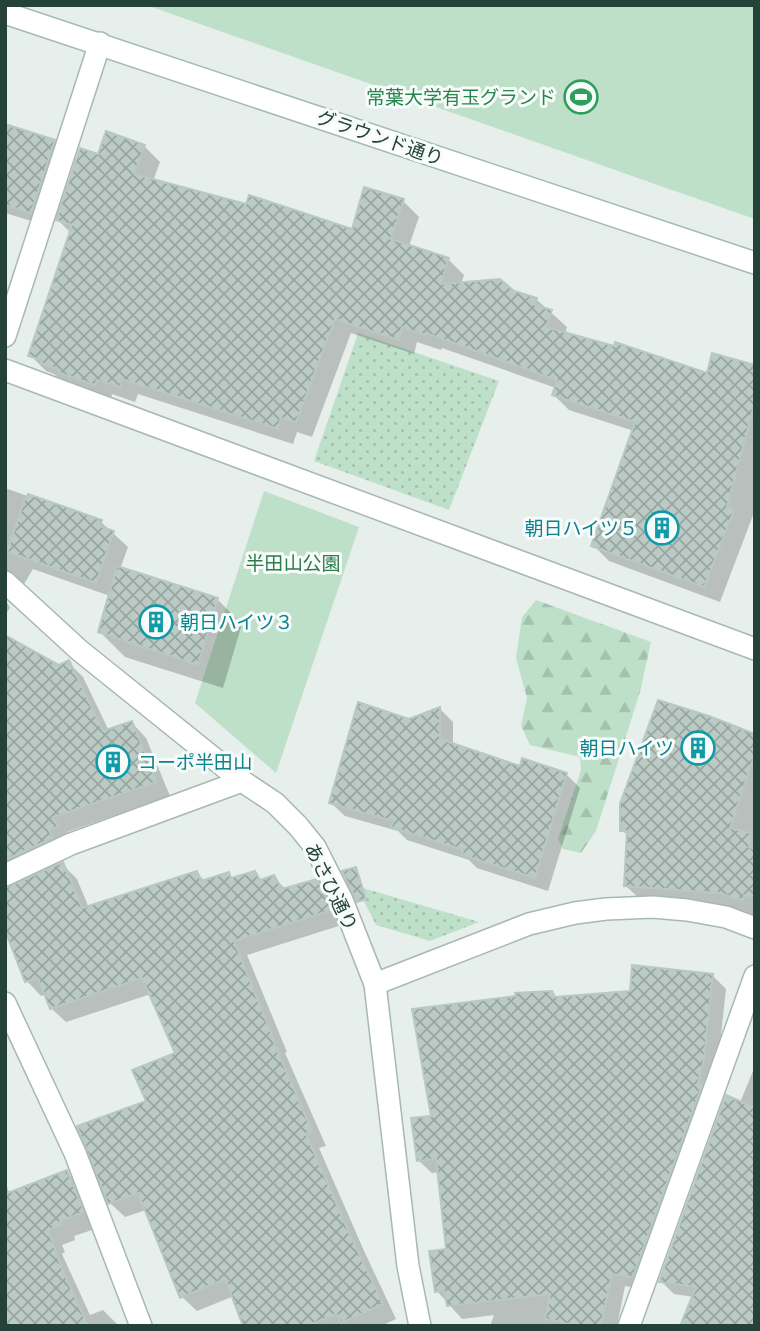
<svg xmlns="http://www.w3.org/2000/svg" width="760" height="1331" viewBox="0 0 760 1331" font-family="Rubik,'Noto Sans JP',sans-serif">
  <defs>
    <pattern id="grass-dots" width="8" height="8" patternUnits="userSpaceOnUse" patternTransform="scale(1.75)"><rect width="8" height="8" fill="#bfe0c8"/><path d="M2 2h.1M6 6h.1" fill="none" stroke="#a4c1ad" stroke-width="1.8" stroke-linecap="round"/></pattern>
    <pattern id="forest-firs" width="22" height="20" patternUnits="userSpaceOnUse" patternTransform="scale(1.75)"><rect width="22" height="20" fill="#bfe0c8"/><path d="M5 1l3.5 6h-7zM16 11l3.5 6h-7z" fill="#a4c1ad"/></pattern>
    <pattern id="building-cross-hatch" width="8" height="8" patternUnits="userSpaceOnUse" patternTransform="scale(1.75)"><rect width="8" height="8" fill="#bbcac4"/><path d="M0 0l8 8M0 8l8-8" fill="none" stroke="#98a6a0"/></pattern>
  </defs>
  <rect width="100%" height="100%" fill="#e6efeb"/>
  <g fill="url(#grass-dots)">
    <path d="M358,333L499,381L449,510L314,461Z"/>
    <path d="M356,886L479,922L430,941L376,925Z"/>
  </g>
  <path fill="url(#forest-firs)" d="M536,600L651,642L640,692L596,831L581,853L563,849L558,839L581,770L580,757L530,745L521,726L527,698L516,658L522,617Z"/>
  <g fill="#bfe0c8">
    <path d="M146,5H755V219L669,189Z"/>
    <path d="M264,491L359,527L276,773L195,703Z"/>
  </g>
  <g fill="#0003">
    <path d="M5,126L54,142L67,155L45,225L5,213Z"/>
    <path d="M144,146L160,162L153,181L353,231L403,201L419,217L409,246L448,259L464,275L461,284L513,292L536,299L567,327L565,334L708,375L755,367V510L720,602L609,561L593,545L634,431L569,410L554,395L556,388L442,348L441,350L417,342L414,354L351,333L312,437L297,432L293,444L138,394L135,402L112,394L111,400L77,388L72,383L59,378L54,374L46,371L30,355L71,233L58,220L99,156Z"/>
    <path d="M5,488L101,522L128,547L120,569L217,599L242,624L223,688L125,657L100,632L110,596L33,569L24,584L17,583L6,594V601L10,608L5,615Z"/>
    <path d="M5,637L59,667L68,662L83,677L109,731L132,723L146,738L170,796L67,832L71,841L9,882L6,889L62,864L77,879L89,908L197,873L205,881L228,874L234,879L254,873L262,881L274,877L286,890L316,881L331,896L345,924L247,955L287,1052L285,1053L326,1146L319,1148L365,1253L396,1319L381,1326H245L234,1296L197,1311L182,1297L146,1210L125,1217L110,1203L148,1102L178,1054L151,994L66,1022L51,1008L46,994L41,996L27,981L5,913Z"/>
    <path d="M440,709L453,722V745L521,768L566,774L580,788L548,891L477,868L469,860L407,840L398,831L345,816L331,803L410,721Z"/>
    <path d="M755,736V915L736,910L644,903L626,886L628,836L622,830Z"/>
    <path d="M713,976L726,989L714,1099L646,1290L625,1286L617,1326H490L494,1315L462,1319L437,1291L448,1250L440,1172L432,1173L418,1160L433,1117L551,993L556,998L632,993Z"/>
    <path d="M755,1066V1326L694,1297L674,1294L661,1281L698,1205Z"/>
    <path d="M67,1172L82,1187L98,1228L74,1236L75,1240L62,1245L65,1252L62,1254L90,1315L103,1310L119,1326H5V1183L10,1194Z"/>
  </g>
  <g fill="url(#building-cross-hatch)" stroke="#b8c9c2" stroke-width="2">
    <path d="M5,124L55,140L31,213L5,205Z"/>
    <path d="M106,131L145,145L134,174L246,204L249,195L352,229L364,187L404,199L391,239L449,258L441,284L500,279L514,291L537,298L535,305L552,310L546,327L614,346L615,342L707,373L712,353L755,365V402L727,507L734,510L704,587L591,546L635,422L552,395L557,380L426,333L425,335L402,327L399,340L335,319L296,422L281,418L278,429L122,379L120,387L97,380L95,385L59,373L60,370L41,363L43,360L28,356L72,225L56,220L80,148L98,154Z"/>
    <path d="M28,494L102,520L100,526L114,531L96,583L7,552L25,498L26,499Z"/>
    <path d="M117,566L218,598L198,665L98,632Z"/>
    <path d="M5,635L59,665L69,660L103,731L132,721L157,782L53,817L58,827L49,830L53,838L5,860Z"/>
    <path d="M658,700L709,716L755,734V753L730,828L751,833L749,847L755,849V898L744,895L743,900L717,893L624,886L627,831H620V804Z"/>
    <path d="M358,702L409,719L440,707V739L520,766L522,758L567,773L535,878L462,855L463,850L391,827L393,821L329,803Z"/>
    <path d="M63,862L82,908L197,871L201,881L229,872L231,878L255,871L260,880L274,875L282,889L317,879L332,910L234,941L273,1038H272L312,1131L306,1134L351,1237L383,1304L341,1323L336,1314L307,1326H243L225,1279L180,1298L138,1193L108,1204L77,1126L146,1101L132,1070L175,1053L142,978L50,1009L38,978L25,982L5,930V888Z"/>
    <path d="M356,867L366,899L357,902L342,871Z"/>
    <path d="M632,965L713,974L704,1059L698,1083L702,1085L633,1277L612,1274L601,1326H578L545,1319L550,1294L447,1306L444,1290L435,1292L429,1251L446,1249L436,1159L417,1161L411,1118L431,1116L412,1009L516,996L515,993L552,991L555,997L630,991Z"/>
    <path d="M726,1095L755,1108V1326H680L696,1287L659,1282Z"/>
    <path d="M67,1170L84,1212L60,1221L62,1225L48,1230L62,1269L88,1326H5V1194Z"/>
  </g>
  <g fill="none" stroke-linecap="round" stroke-linejoin="round">
    <defs>
      <g id="street">
        <path d="M5,336L100,43"/>
        <path d="M5,370L755,649"/>
        <path d="M5,582L79,650L242,781L275,803L298,826L315,847L342,900L375,984L408,1266L420,1326"/>
        <path d="M5,875L71,844L242,781"/>
        <path d="M375,984L529,924L575,913L606,909L653,907L687,910L726,917L755,928"/>
        <path d="M5,1003L75,1153L141,1326"/>
        <path d="M629,1326L755,976"/>
      </g>
      <path id="secondary" d="M5,13L755,263"/>
    </defs>
    <use href="#street" stroke="#a8b8b2" stroke-width="24"/>
    <use href="#secondary" stroke="#a4bbb3" stroke-width="24"/>
    <use href="#street" stroke="#fff" stroke-width="21"/>
    <use href="#secondary" stroke="#fff" stroke-width="21"/>
  </g>
  <defs>
    <symbol id="stadium-ring" viewBox="-11 -11 22 22"><circle r="9.5" fill="#f7fbf9" stroke="#2e9e5b" stroke-width="1.5"/><path d="M0-5a6.5 5 0 1 0 0 10a6.5 5 0 1 0 0-10ZM-3.5-1.8h7v3.6h-7Z" fill="#2e9e5b"/></symbol>
    <symbol id="building-ring" viewBox="-11 -11 22 22"><circle r="9.5" fill="#f7fbf9" stroke="#0f9aa8" stroke-width="1.5"/><path d="M-4-6H4V6H1V3H-1V6H-4ZM-2.5-4.3h1.7v1.8h-1.7ZM.8-4.3h1.7v1.8H.8ZM-2.5-1h1.7V.8h-1.7ZM.8-1h1.7V.8H.8Z" fill="#0f9aa8"/></symbol>
  </defs>
  <g fill-rule="evenodd">
    <use href="#stadium-ring" x="562" y="78" width="38" height="38"/>
    <use href="#building-ring" x="643" y="509" width="38" height="38"/>
    <use href="#building-ring" x="137" y="603" width="38" height="38"/>
    <use href="#building-ring" x="679" y="729" width="38" height="38"/>
    <use href="#building-ring" x="94" y="743" width="38" height="38"/>
  </g>
  <g text-anchor="middle" dominant-baseline="central" stroke-width="6" stroke-linejoin="round" paint-order="stroke">
    <g font-size="19" fill="#27864d" stroke="#f7fbf9" text-anchor="end">
      <text x="556" y="97">常葉大学有玉グランド</text>
    </g>
    <g font-size="19" fill="#24423a" stroke="#f7fbf9">
      <text transform="translate(380 138) rotate(19)">グラウンド通り</text>
      <text transform="translate(331 887) rotate(64)">あさひ通り</text>
    </g>
    <g font-size="19" fill="#0d838f" stroke="#f7fbf9" text-anchor="end">
      <text x="638" y="528">朝日ハイツ５</text>
      <text x="180" y="622" text-anchor="start">朝日ハイツ３</text>
      <text x="674" y="748">朝日ハイツ</text>
      <text x="138" y="762" text-anchor="start">コーポ半田山</text>
    </g>
    <g font-size="19" fill="#2d7a4b" stroke="#f7fbf9">
      <text x="293" y="563">半田山公園</text>
    </g>
  </g>
  <rect width="760" height="1331" fill="none" stroke="#24423a" stroke-width="14"/>
</svg>
